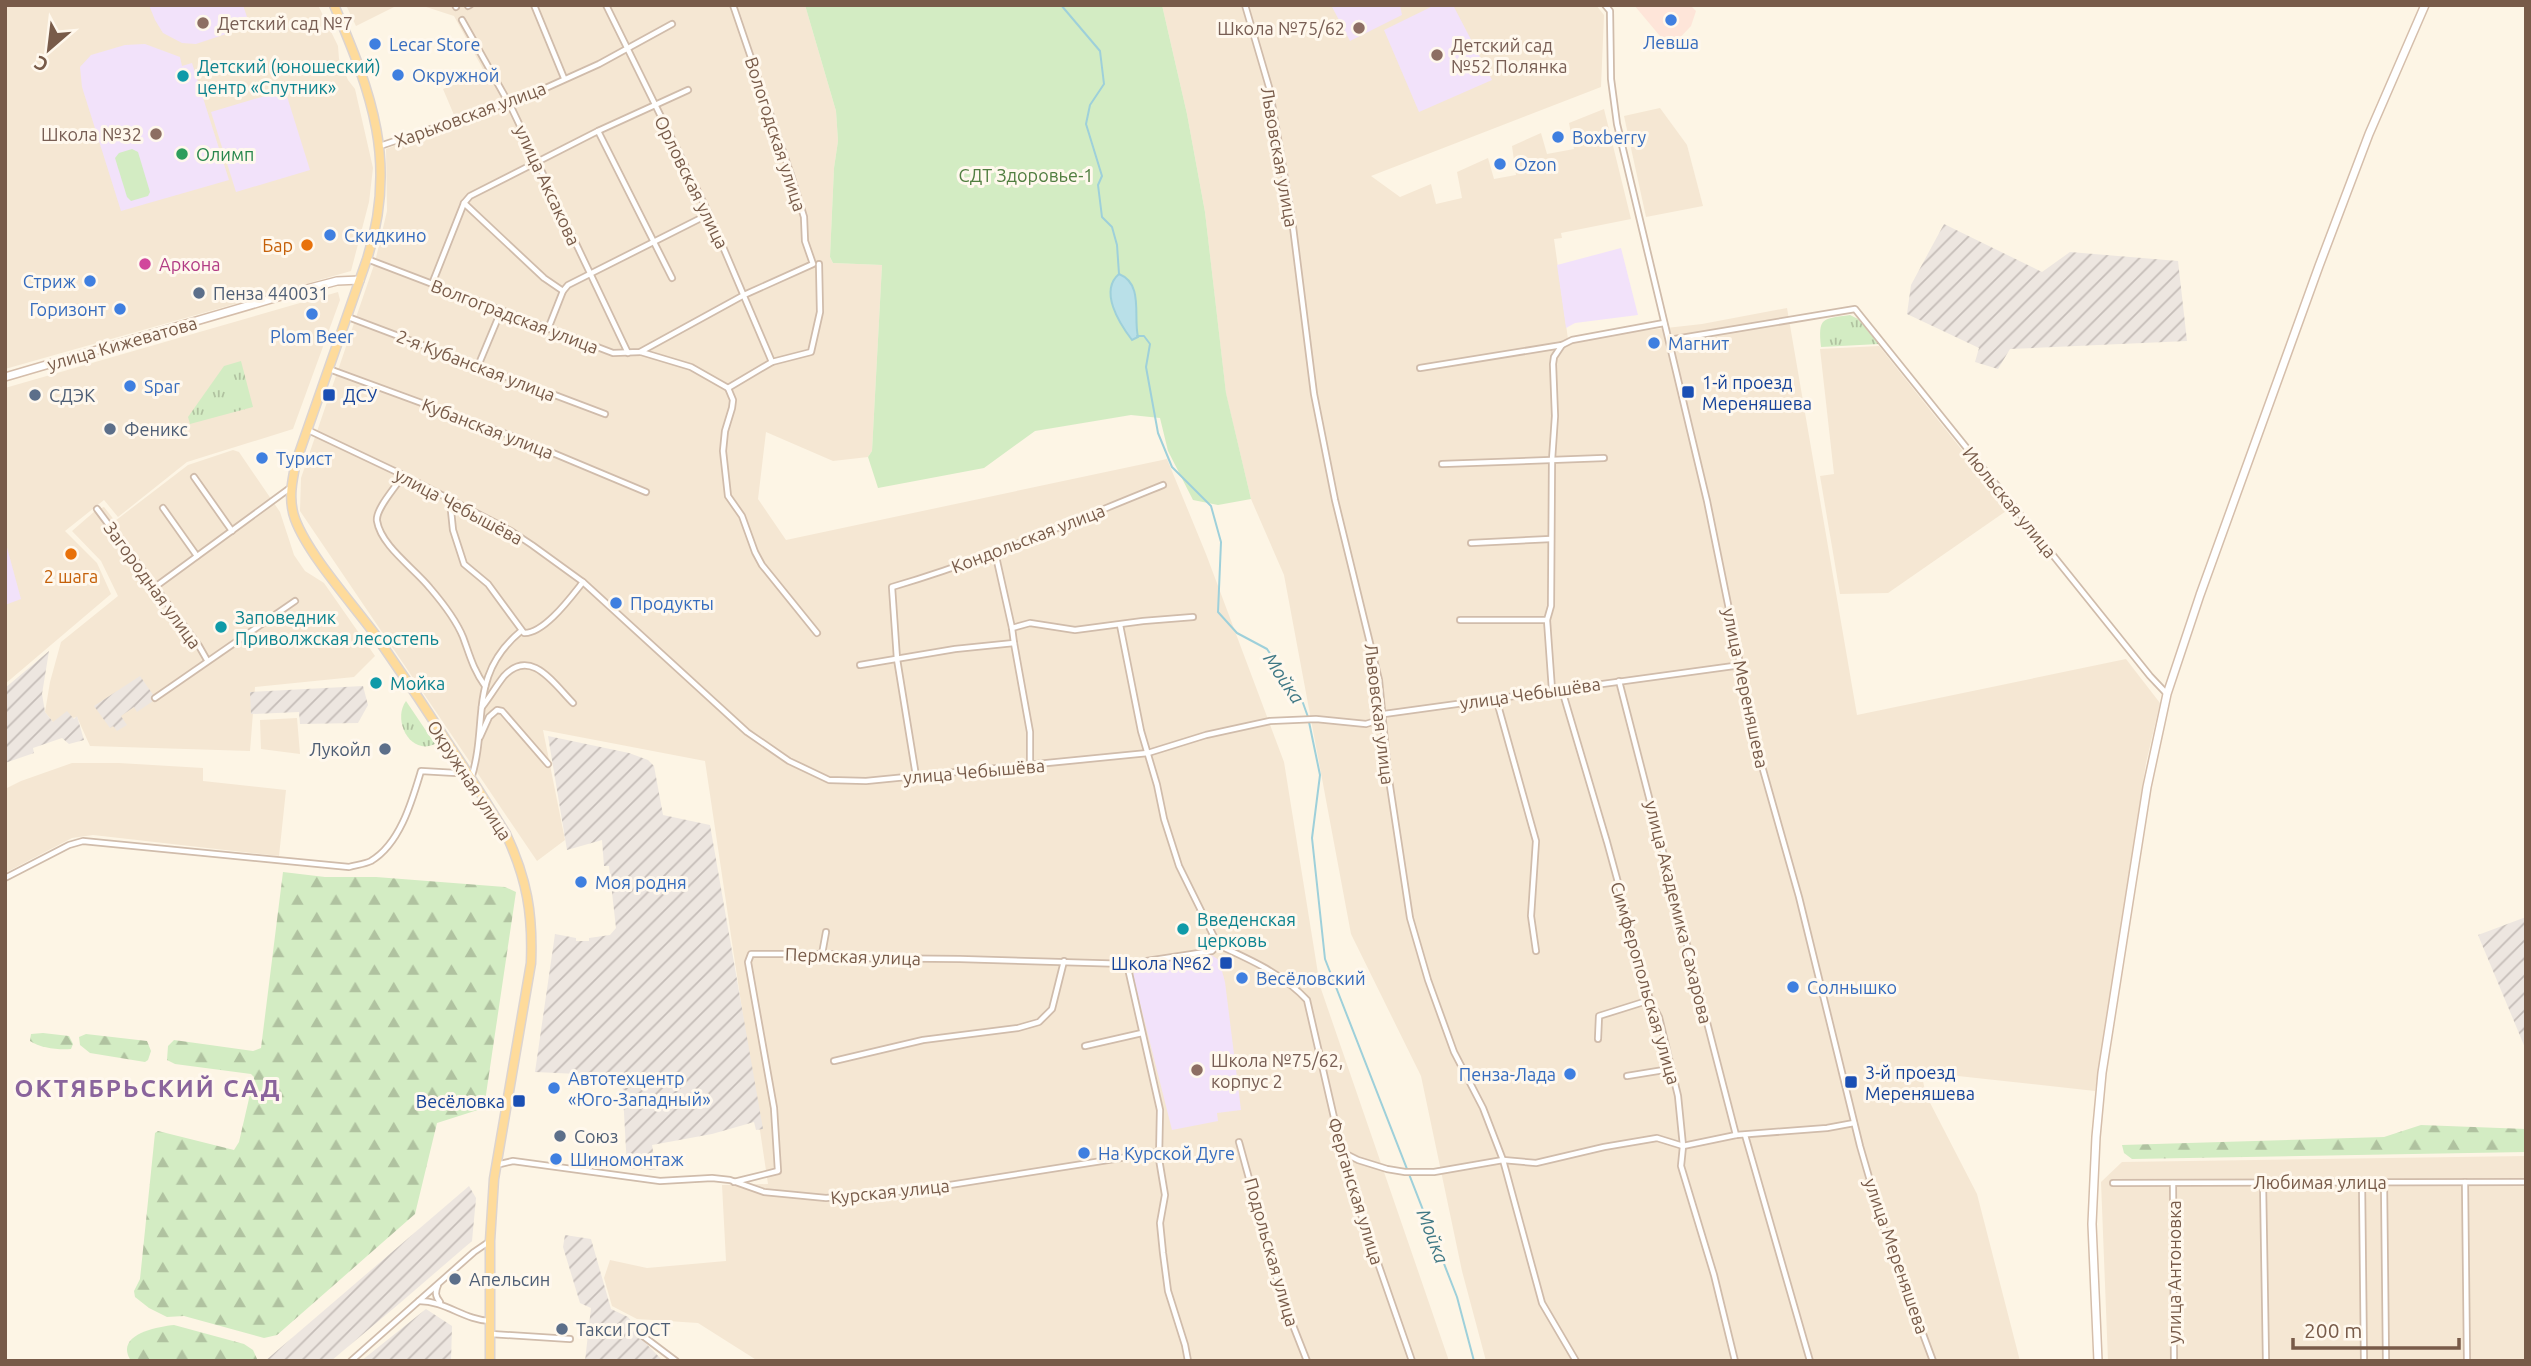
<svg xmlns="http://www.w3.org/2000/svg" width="2531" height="1366" viewBox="0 0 2531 1366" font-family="Ubuntu,sans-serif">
  <defs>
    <pattern id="industrial-furrows" width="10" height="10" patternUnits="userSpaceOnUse" patternTransform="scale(1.75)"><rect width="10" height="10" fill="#ede6e0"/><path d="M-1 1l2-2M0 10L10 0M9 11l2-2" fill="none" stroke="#c5bdb8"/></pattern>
    <pattern id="grass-tufts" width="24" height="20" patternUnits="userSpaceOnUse" patternTransform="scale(1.75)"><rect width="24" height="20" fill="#d3ecc3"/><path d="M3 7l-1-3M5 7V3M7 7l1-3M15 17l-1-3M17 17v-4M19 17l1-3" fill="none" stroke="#b0c2a0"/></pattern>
    <pattern id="forest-firs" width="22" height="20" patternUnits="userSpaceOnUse" patternTransform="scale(1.75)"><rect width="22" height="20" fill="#d3ecc3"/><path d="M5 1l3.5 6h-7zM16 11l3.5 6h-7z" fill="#b0c2a0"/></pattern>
  </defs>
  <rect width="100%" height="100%" fill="#fdf5e5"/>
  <g fill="#f5e7d3">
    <path d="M5,5H318L338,46L339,59L348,80L355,89L373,168L369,202L351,271L5,369Z"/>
    <path d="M346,5H398L356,26Z"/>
    <path d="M420,5H805L836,111L838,141L834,168L830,257L833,263L882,265L872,451L868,457L833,461L766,432L758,499L786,540L1167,459L1206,554L1284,762L1320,986L1449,1361H758L698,1323L637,1319L612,1306L604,1278L610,1260L647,1268L726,1261L722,1185L768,1184L705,761L543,730L565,840L537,861L300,511L301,478L375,262L387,211L386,149L457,122L443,89L484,71L454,16Z"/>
    <path d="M1162,5H1596L1604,15L1601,87L1371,176L1400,197L1431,184L1436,204L1462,198L1457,172L1488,158L1494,179L1516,175L1512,146L1541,133L1547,154L1574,149L1569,123L1604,109L1631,219L1561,233L1562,238L1554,239L1568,339L1702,324L1787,308L1857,715L2126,659L2160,703L2146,763L2095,1091L1921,1072L1926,1095L1977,1194L2020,1361H1486L1462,1271L1421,1076L1351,934L1284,575L1251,499L1226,394L1205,212L1187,114Z"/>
    <path d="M1660,108L1687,145L1703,206L1646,217L1624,116Z"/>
    <path d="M338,292L340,300L293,429L187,462L118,517L104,500L65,531L97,563L111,594L5,684V388Z"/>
    <path d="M1879,346L2009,509L1888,593L1840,594L1820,476L1834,474L1820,349Z"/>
    <path d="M233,450L239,452L280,512L294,555L305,571L324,583L375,656L354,677L255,687L250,751L90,746L77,717L53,722L45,712L50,682L61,642L118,596L101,561L72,531L95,511L104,507L115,521L188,465Z"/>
    <path d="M297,718L300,754L261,749L260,720Z"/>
    <path d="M72,763H119L203,768V781L286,790L279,856L93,835L72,838L5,873V789L21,781Z"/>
    <path d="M2526,1156V1361H2108L2101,1182L2122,1162Z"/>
  </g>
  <path fill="#fee5d9" d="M1634,5H1690L1696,11L1691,26L1670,48Z"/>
  <g fill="url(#industrial-furrows)">
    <path d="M1944,224L2042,272L2070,252L2178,261L2187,341L2010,349L1998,369L1975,362L1979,348L1907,314L1911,285Z"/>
    <path d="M49,651L42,694L45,712L53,722L67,711L74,719L77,716L84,740L69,744L62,738L33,748L34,753L5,763V688Z"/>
    <path d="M140,676L154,696L151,698L153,701L137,712L134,707L121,716L127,725L117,731L113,726L110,728L94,706Z"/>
    <path d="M363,686L368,705L358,723L300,724L299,712L251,714L250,692Z"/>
    <path d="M548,736L629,753L648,760L654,766L663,815L710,825L763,1129L756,1130L754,1122L712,1134L652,1145L656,1170L627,1168L622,1076L535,1072L555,934L576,938V941H589V938L610,935L616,928L609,866H604L602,840L567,850Z"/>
    <path d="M2526,917V1050L2478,935Z"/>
    <path d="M469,1186L476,1198L472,1241L400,1303L331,1361H265Z"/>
    <path d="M565,1235L591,1239L611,1309L628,1317L632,1322L631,1328L663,1361H585L591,1308L580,1303L563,1247Z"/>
    <path d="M426,1309L452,1326L451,1361H361Z"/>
  </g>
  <g fill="#f2e2fa">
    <path d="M149,5H243L250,26L196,44L182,43L163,33L155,20Z"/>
    <path d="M1331,5H1400L1402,15L1350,41Z"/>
    <path d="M1435,5H1453L1492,80L1419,112L1384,30Z"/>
    <path d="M145,44L180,57L182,66L192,63L229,180L121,211L82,87L80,67L91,55L125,45Z"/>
    <path d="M285,90L310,170L236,192L211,112Z"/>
    <path d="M1621,248L1638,315L1575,323L1566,328L1557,265Z"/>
    <path d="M5,540L21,599L5,605Z"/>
    <path d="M1210,954L1219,960L1225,982L1241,1110L1217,1113L1218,1121L1172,1130L1133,975L1136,967Z"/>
  </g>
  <g fill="url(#grass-tufts)">
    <path d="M1850,315L1858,319L1879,344L1821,347C1818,317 1822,319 1850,315Z"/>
    <path d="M241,361L253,407L190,424L188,417L224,366Z"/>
    <path d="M406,701L435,744C410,756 392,720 406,701Z"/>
  </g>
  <g fill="url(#forest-firs)">
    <path d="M283,872L325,877H376L505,887L516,892L484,1108L437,1123L415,1214L277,1335L264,1338L184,1316L167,1317L149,1308L135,1297L134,1291L140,1279L155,1133L158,1131L234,1150L239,1142L254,1077L251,1074L175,1064L167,1060L168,1046L174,1040L253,1051L261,1048Z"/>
    <path d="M43,1033L69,1036L73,1044L71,1049C58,1050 40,1048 30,1041L31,1034Z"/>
    <path d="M86,1034L147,1041L151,1051L148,1060L145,1062L90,1053L80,1045L79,1037Z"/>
    <path d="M2421,1125L2526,1129V1152L2132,1159L2124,1153L2122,1145L2384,1137Z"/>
    <path d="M174,1325L244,1344L253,1350L258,1361H131C114,1335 155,1327 174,1325Z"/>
  </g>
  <g fill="#d3ecc3">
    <path d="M805,5H1162L1187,114L1205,212L1226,393L1251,499L1218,505L1193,500L1168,451L1160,418L1131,415L1035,431L984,468L878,488L868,457L872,451L882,265L833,263L830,257L834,168L838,141L836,111Z"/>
    <path d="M132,149L138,152L150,192L148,196L131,201L127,197L115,158L119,153Z"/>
  </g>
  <path fill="#b9e0e8" stroke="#9ed0da" stroke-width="2" d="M1119,274C1144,284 1133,316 1138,337L1132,340C1119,323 1099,291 1119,274Z"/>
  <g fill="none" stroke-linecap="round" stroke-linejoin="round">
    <g stroke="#9ed0da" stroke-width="2">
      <path d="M1061,5L1100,51L1104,84L1090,105L1086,124L1102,176L1098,185L1102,217L1112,227L1117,245L1119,274"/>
      <path d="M1137,336H1144L1150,344L1146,367L1158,433L1172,467L1211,506L1221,542L1218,612L1237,633L1267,649L1303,703L1308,717"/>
      <path d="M1309,722L1320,775L1312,838L1325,959L1457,1297L1474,1361"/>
    </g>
    <defs>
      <g id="street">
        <path d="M455,5L456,7"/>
        <path d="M534,5L564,78"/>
        <path d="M606,5L709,214L772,362"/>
        <path d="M1245,5L1269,87L1292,219L1314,394L1335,500L1379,680L1388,773L1410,918L1428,980L1454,1052L1483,1108L1503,1160L1542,1303L1576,1361"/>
        <path d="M1605,5L1610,11L1611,79L1617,124L1707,501L1758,752L1799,897L1860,1146L1884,1229L1933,1361"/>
        <path d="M468,6L470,5"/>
        <path d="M462,20L512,109L628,353"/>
        <path d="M598,131L672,278"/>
        <path d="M380,146L528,96L599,64L672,24"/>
        <path d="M464,203L544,278L563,291"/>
        <path d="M367,259L613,353L640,352L744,295L813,264L805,241L804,217L791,175L733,5"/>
        <path d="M432,284L464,203L470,196L598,131L688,90"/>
        <path d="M348,317L605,414"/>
        <path d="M548,329L563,291L568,285L709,214"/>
        <path d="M1669,340L1855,309L2150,676L2167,694"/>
        <path d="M641,352L691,367L728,388L733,400L732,408L725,431L723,451L728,496L742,516L755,552L762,565L817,633"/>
        <path d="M478,366L501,311"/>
        <path d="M1420,368L1562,345L1572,340L1664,323"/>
        <path d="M329,369L517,438L646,492"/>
        <path d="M728,388L772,362L811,352L820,312L819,264"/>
        <path d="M308,430L403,475L511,531L532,545L583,582L747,732L789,761L829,780L866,781L1148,753L1206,735L1270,721L1316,719L1366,724L1379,720L1384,714L1741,665"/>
        <path d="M1442,464L1604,458"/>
        <path d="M403,475C397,486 375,509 377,521C381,546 415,569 430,588C442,602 456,620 463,637C470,656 473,669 485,686"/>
        <path d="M194,477L232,531"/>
        <path d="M450,501L453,530L464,564L488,584L524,633C544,634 571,597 583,582"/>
        <path d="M163,508L197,556"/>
        <path d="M97,509L199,646L207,660"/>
        <path d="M1471,543L1551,539"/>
        <path d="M995,552L1012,628"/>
        <path d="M155,587L290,488"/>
        <path d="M1460,620H1547"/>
        <path d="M1120,625L1141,731L1157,785L1164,819L1179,866L1218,945C1249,959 1283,974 1307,1000L1347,1174L1412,1361"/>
        <path d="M1014,643L1030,732V766"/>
        <path d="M860,665L955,649L1014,643L1012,628L1030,623L1075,630L1143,621L1193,617"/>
        <path d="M1619,681L1736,1135"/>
        <path d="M1552,690L1547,620L1551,606L1552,460L1555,416L1553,364L1554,357L1562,345"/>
        <path d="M1562,690L1607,842L1650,1000L1659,1017L1678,1096L1683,1146L1681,1166L1714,1275L1735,1361"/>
        <path d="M155,698L295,601"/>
        <path d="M1496,698L1536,841L1531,916L1536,951"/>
        <path d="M482,707C490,697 496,686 504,676C531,647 554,684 573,703"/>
        <path d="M480,737L489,717L497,710L502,711L548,764"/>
        <path d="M916,776L897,659L892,587C985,560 1073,521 1163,485"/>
        <path d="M471,779C489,723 467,676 521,631"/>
        <path d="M5,878L69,845L83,841L349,867C356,865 365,864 371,861C400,844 412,801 421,771L456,773L465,771"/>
        <path d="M822,954L826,932"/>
        <path d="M1127,964L1160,1110L1159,1159L1165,1195L1160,1223L1163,1253L1168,1291L1185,1345L1188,1361"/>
        <path d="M1598,1039L1599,1016L1650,1000"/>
        <path d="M1085,1046L1142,1033"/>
        <path d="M834,1061L923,1040L1018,1028L1039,1022L1052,1009L1064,961"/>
        <path d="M1627,1076L1670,1069"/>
        <path d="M1745,1135L1810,1361"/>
        <path d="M1239,1142L1281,1295L1307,1361"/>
        <path d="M1342,1152L1358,1160L1387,1169L1405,1172H1434L1503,1160L1536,1163L1604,1147L1657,1138L1683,1146L1736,1135L1827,1128L1854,1123"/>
        <path d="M496,1165L513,1161L660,1181L712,1178L730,1180L764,1192L826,1198L918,1190L1159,1152"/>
        <path d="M734,1182L778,1171L774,1108L748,962L751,954H840L851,958L960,959L1127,964L1212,951L1218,945"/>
        <path d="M2362,1182L2364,1361"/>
        <path d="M2384,1182L2386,1361"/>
        <path d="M2465,1182L2467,1361"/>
        <path d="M2113,1183L2526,1182"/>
        <path d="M2173,1183L2174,1361"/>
        <path d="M2263,1183L2266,1361"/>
        <path d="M438,1285C435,1292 435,1296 440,1302"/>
        <path d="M419,1301C446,1301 464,1320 490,1321"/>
        <path d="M491,1334L570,1339"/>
        <path d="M643,1336L676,1361"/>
        <path d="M351,1361L474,1252L490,1241"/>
      </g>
      <g id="secondary">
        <path d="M5,377L295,292L337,281L360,280"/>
        <path d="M2098,1361L2092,1224L2096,1137L2102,1073L2147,787L2167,694L2200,595L2319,266L2369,134L2425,5"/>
      </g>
      <path id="primary" d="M334,5C372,94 398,163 367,259L296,462C292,481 288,500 295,519C308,554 351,602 374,633C420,699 464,766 506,834C527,879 533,914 531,963L494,1179L490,1241V1361"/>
    </defs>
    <use href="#street" stroke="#d0bcab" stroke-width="8"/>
    <use href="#secondary" stroke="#d5beab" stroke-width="10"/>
    <use href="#primary" stroke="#dcd4d0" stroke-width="11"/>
    <use href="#street" stroke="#fff" stroke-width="4.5"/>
    <use href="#secondary" stroke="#fff" stroke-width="7"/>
    <use href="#primary" stroke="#fedb9b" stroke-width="8"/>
  </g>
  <g fill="#3f7fe0" stroke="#fff8ed" stroke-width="2.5">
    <circle cx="1671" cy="20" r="7"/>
    <circle cx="375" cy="44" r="7"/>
    <circle cx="398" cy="75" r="7"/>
    <circle cx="1558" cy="137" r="7"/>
    <circle cx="1500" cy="164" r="7"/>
    <circle cx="330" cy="235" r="7"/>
    <circle cx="90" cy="281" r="7"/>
    <circle cx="120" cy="309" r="7"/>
    <circle cx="312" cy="314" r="7"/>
    <circle cx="1654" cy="343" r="7"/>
    <circle cx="130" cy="386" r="7"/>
    <circle cx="262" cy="458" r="7"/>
    <circle cx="616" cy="603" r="7"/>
    <circle cx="581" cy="882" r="7"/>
    <circle cx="1242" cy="978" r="7"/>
    <circle cx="1793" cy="987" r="7"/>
    <circle cx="1570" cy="1074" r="7"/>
    <circle cx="554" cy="1088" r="7"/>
    <circle cx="1084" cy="1153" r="7"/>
    <circle cx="556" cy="1159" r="7"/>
  </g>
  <g fill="#8d6e63" stroke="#fff8ed" stroke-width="2.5">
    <circle cx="203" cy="23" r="7"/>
    <circle cx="1359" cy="28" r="7"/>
    <circle cx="1437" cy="55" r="7"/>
    <circle cx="156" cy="134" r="7"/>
    <circle cx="1197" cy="1070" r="7"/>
  </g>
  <g fill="#0f9aa8" stroke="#fff8ed" stroke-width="2.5">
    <circle cx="183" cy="76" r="7"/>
    <circle cx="221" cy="627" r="7"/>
    <circle cx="376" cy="683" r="7"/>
    <circle cx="1183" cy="929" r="7"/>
  </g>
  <circle fill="#2e9e5b" stroke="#fff8ed" stroke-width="2.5" cx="182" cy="154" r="7"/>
  <g fill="#e8710a" stroke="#fff8ed" stroke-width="2.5">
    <circle cx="307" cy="245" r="7"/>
    <circle cx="71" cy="554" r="7"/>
  </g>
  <circle fill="#d1479c" stroke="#fff8ed" stroke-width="2.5" cx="145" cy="264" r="7"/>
  <g fill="#5c6f8a" stroke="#fff8ed" stroke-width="2.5">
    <circle cx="199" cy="293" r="7"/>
    <circle cx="35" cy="395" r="7"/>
    <circle cx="110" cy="429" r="7"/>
    <circle cx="385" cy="749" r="7"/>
    <circle cx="560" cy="1136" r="7"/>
    <circle cx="455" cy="1279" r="7"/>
    <circle cx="562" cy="1329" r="7"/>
  </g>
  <g fill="#1a4fb4" stroke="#fff8ed" stroke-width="2.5">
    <rect x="1681" y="385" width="14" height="14" rx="3.5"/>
    <rect x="322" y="388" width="14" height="14" rx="3.5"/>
    <rect x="1219" y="956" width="14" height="14" rx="3.5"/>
    <rect x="1844" y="1075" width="14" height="14" rx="3.5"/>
    <rect x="512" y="1094" width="14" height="14" rx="3.5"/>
  </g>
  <g text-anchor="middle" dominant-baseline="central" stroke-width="6" stroke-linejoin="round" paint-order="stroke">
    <g font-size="18" fill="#785e54" stroke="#fff8ed" text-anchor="start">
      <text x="217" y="23">Детский сад №7</text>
      <text x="1345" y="28" text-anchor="end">Школа №75/62</text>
      <text x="1451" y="45">Детский сад<tspan x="1451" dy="21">№52 Полянка</tspan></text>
      <text x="142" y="134" text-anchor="end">Школа №32</text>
      <text x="1211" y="1060">Школа №75/62,<tspan x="1211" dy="21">корпус 2</tspan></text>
    </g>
    <g font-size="18" fill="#366cbe" stroke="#fff8ed" text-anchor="start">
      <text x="1671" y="42" text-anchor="middle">Левша</text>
      <text x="389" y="44">Lecar Store</text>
      <text x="412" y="75">Окружной</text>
      <text x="1572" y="137">Boxberry</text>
      <text x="1514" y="164">Ozon</text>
      <text x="344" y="235">Скидкино</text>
      <text x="76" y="281" text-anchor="end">Стриж</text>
      <text x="106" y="309" text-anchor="end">Горизонт</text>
      <text x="312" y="336" text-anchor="middle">Plom Beer</text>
      <text x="1668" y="343">Магнит</text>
      <text x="144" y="386">Spar</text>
      <text x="276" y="458">Турист</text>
      <text x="630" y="603">Продукты</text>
      <text x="595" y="882">Моя родня</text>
      <text x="1256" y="978">Весёловский</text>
      <text x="1807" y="987">Солнышко</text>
      <text x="1556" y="1074" text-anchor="end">Пенза-Лада</text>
      <text x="568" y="1078">Автотехцентр<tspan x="568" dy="21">«Юго-Западный»</tspan></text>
      <text x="1098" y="1153">На Курской Дуге</text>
      <text x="570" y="1159">Шиномонтаж</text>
    </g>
    <g font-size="18" fill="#0d838f" stroke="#fff8ed" text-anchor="start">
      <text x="197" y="66">Детский (юношеский)<tspan x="197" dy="21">центр «Спутник»</tspan></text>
      <text x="235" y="617">Заповедник<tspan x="235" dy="21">Приволжская лесостепь</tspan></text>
      <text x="390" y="683">Мойка</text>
      <text x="1197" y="919">Введенская<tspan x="1197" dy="21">церковь</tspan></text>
    </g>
    <g font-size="18" fill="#785b49" stroke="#fff8ed">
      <text transform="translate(470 114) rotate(-20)">Харьковская улица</text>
      <text transform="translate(776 134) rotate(72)">Вологодская улица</text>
      <text transform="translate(1280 157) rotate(80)">Львовская улица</text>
      <text transform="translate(692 182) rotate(64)">Орловская улица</text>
      <text transform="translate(548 185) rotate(65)">улица Аксакова</text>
      <text transform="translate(515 316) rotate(21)">Волгоградская улица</text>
      <text transform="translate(122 343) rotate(-16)">улица Кижеватова</text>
      <text transform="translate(476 365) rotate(21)">2-я Кубанская улица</text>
      <text transform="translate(488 428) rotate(21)">Кубанская улица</text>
      <text transform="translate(2010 502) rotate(51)">Июльская улица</text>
      <text transform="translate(459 506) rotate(28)">улица Чебышёва</text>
      <text transform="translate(1028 538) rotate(-21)">Кондольская улица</text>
      <text transform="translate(153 585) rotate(54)">Загородная улица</text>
      <text transform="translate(1746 688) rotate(78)">улица Мереняшева</text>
      <text transform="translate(1530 693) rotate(-8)">улица Чебышёва</text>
      <text transform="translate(1380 714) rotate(83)">Львовская улица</text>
      <text transform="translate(974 771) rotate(-5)">улица Чебышёва</text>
      <text transform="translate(470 780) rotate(57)">Окружная улица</text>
      <text transform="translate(1679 912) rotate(76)">улица Академика Сахарова</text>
      <text transform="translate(853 956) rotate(2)">Пермская улица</text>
      <text transform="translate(1646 983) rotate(74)">Симферопольская улица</text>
      <text x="2320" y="1182">Любимая улица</text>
      <text transform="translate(890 1191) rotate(-6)">Курская улица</text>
      <text transform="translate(1356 1191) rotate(73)">Ферганская улица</text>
      <text transform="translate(1272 1252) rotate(74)">Подольская улица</text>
      <text transform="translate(1897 1256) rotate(71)">улица Мереняшева</text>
      <text transform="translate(2174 1272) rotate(-90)">улица Антоновка</text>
    </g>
    <g font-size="18" fill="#27864d" stroke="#fff8ed" text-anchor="start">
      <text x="196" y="154">Олимп</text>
    </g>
    <g font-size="18" fill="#517e40" stroke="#fff8ed">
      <text x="1026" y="175">СДТ Здоровье-1</text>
    </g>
    <g font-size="18" fill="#c56008" stroke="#fff8ed" text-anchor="end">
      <text x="293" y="245">Бар</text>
      <text x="71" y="576" text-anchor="middle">2 шага</text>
    </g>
    <g font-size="18" fill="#b23c85" stroke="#fff8ed" text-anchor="start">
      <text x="159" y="264">Аркона</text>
    </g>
    <g font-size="18" fill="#4e5e75" stroke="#fff8ed" text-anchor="start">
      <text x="213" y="293">Пенза 440031</text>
      <text x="49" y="395">СДЭК</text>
      <text x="124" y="429">Феникс</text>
      <text x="371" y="749" text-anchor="end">Лукойл</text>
      <text x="574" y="1136">Союз</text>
      <text x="469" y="1279">Апельсин</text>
      <text x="576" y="1329">Такси ГОСТ</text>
    </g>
    <g font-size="18" fill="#164399" stroke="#fff8ed" text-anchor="start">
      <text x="1702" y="382">1-й проезд<tspan x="1702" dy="21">Мереняшева</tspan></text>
      <text x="343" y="395">ДСУ</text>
      <text x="1212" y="963" text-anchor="end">Школа №62</text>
      <text x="1865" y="1072">3-й проезд<tspan x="1865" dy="21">Мереняшева</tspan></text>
      <text x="505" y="1101" text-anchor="end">Весёловка</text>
    </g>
    <g font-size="19" font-style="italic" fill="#3f7885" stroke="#fff8ed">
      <text transform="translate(1284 678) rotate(56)">Мойка</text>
      <text transform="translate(1433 1236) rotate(69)">Мойка</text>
    </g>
    <g font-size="24" font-weight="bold" letter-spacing="2" fill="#8a649c" stroke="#fff8ed">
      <text x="148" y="1088">ОКТЯБРЬСКИЙ САД</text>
    </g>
  </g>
  <rect width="2531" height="1366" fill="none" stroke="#785b49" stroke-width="14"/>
  <g transform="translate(49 49) rotate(208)" stroke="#fff8ed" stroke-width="5" paint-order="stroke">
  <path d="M0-5L12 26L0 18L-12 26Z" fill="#785b49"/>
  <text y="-10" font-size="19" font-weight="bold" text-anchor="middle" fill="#785b49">С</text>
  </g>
  <path d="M2293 1338v10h166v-10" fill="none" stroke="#785b49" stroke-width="3.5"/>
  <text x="2304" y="1338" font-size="21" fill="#785b49" stroke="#fff8ed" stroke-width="5" paint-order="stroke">200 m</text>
</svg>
